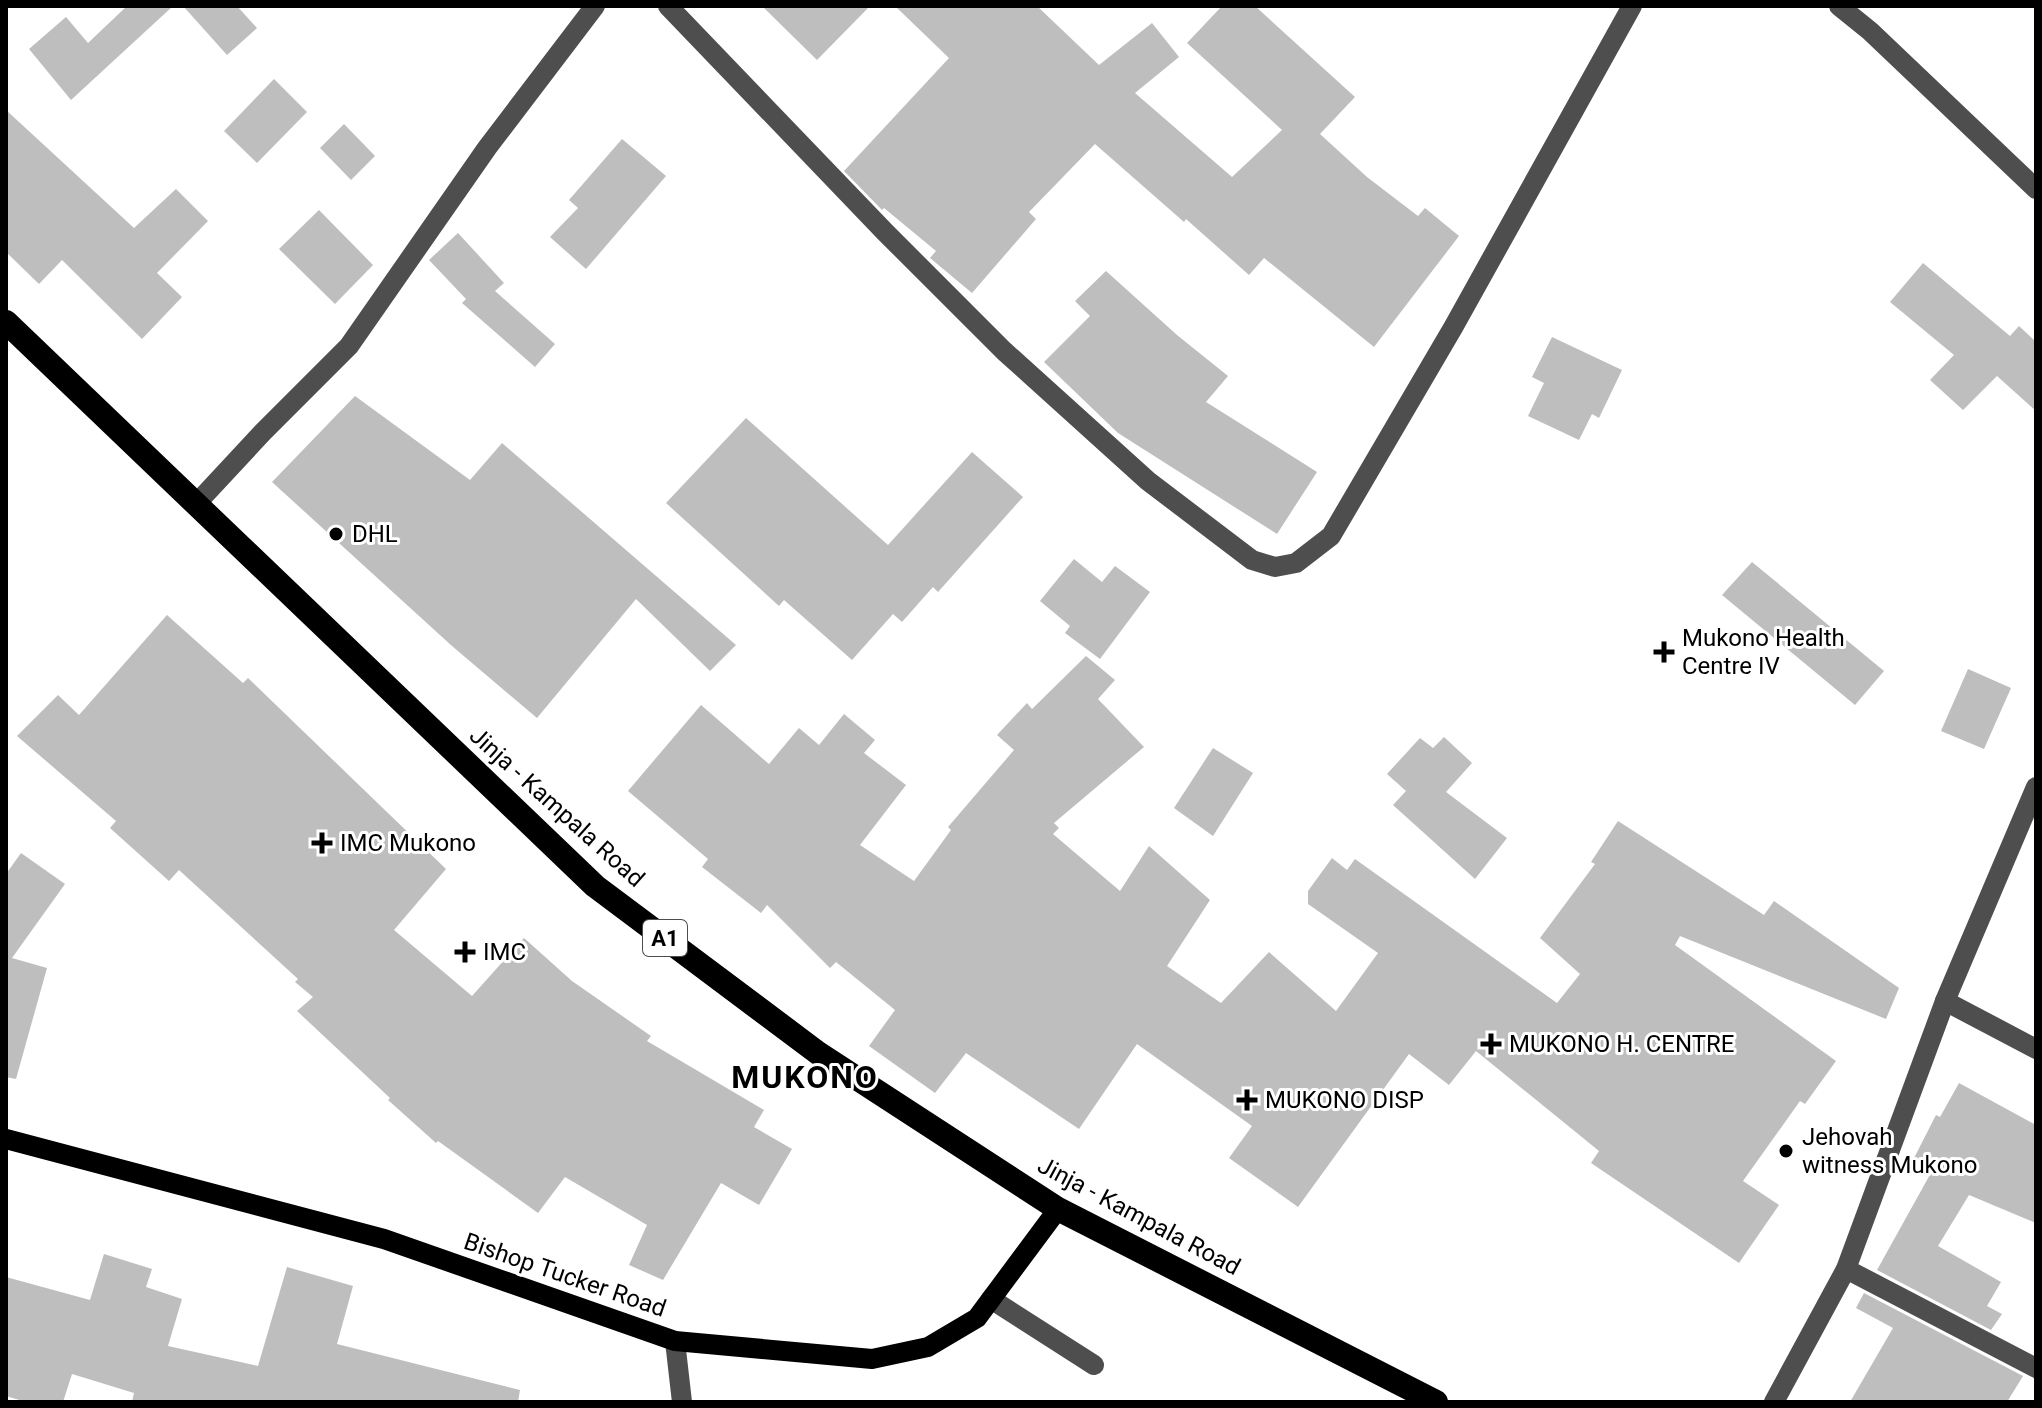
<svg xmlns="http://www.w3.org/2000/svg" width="2042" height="1408" viewBox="0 0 2042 1408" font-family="Roboto,sans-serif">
  <rect width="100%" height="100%" fill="#fff"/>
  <g fill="#bebebe">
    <path d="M127,6H173L71,100L29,49L66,17L88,43Z"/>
    <path d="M183,6H237L257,28L227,55Z"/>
    <path d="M762,6H870L817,60Z"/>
    <path d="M895,6H1037L1099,65L1152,23L1179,57L1135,93L1232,177L1282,130L1187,43L1222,6H1255L1355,97L1320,134L1367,177L1418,216L1425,208L1459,236L1374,347L1264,258L1249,275L1186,219L1184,222L1095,144L1029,212L1036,219L972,293L930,258L936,251L884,208L882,210L844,171L949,58Z"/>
    <path d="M274,79L307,112L257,163L224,131Z"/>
    <path d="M6,110L134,228L176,189L208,221L157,273L182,297L142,339L62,260L39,284L6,252Z"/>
    <path d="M344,124L375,156L351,180L320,148Z"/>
    <path d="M622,139L666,176L586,269L550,237L578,208L569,200Z"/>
    <path d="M319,210L373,265L335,304L279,249Z"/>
    <path d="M458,233L504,283L495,291L555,344L535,367L462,303L466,299L429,260Z"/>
    <path d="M1923,263L2010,336L2019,326L2036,342V411L1997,376L1963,410L1930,380L1954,355L1890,302Z"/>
    <path d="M1106,271L1177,335L1228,376L1206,402L1317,472L1277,534L1118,433L1044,362L1090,316L1075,301Z"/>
    <path d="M1552,337L1622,370L1599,418L1592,414L1579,440L1528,416L1544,383L1532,377Z"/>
    <path d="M355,396L470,480L502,443L736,645L710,671L636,599L537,718L452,646L272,482Z"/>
    <path d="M746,418L888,545L972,452L1023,497L938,592L933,587L902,622L893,614L852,660L784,600L779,606L666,503Z"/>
    <path d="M1074,559L1102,582L1115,566L1150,592L1100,659L1065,633L1070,626L1040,601Z"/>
    <path d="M1752,562L1884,671L1855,705L1722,595Z"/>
    <path d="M167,615L243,683L248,678L446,869L394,930L472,996L524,938L572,981L651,1036L647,1041L764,1110L754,1127L792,1149L759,1205L721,1183L663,1280L629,1265L647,1225L565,1177L538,1213L438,1141L436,1143L388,1100L390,1098L297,1011L313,997L295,982L298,979L179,870L169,881L110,828L116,821L17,736L58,695L79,715Z"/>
    <path d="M1086,656L1115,680L1098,699L1144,747L1054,823L1059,828L1053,834L1120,891L1149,846L1210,900L1167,966L1221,1003L1269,952L1336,1011L1378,953L1308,904V891L1332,858L1347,870L1355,859L1557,1003L1580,974L1540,938L1595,864L1591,862L1618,821L1764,915L1774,901L1899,988L1886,1019L1680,936L1675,945L1836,1061L1805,1104L1800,1101L1743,1181L1779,1205L1739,1263L1591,1163L1599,1151L1476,1051L1449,1085L1409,1054L1298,1207L1229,1158L1252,1126L1137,1044L1079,1129L966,1053L935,1093L869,1046L895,1010L836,962L830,968L767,905L761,913L702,867L708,859L628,791L701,705L769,764L799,728L819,745L844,714L875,740L864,753L906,785L860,845L914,881L951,830L948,827L1014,750L997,735L1027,703L1032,709Z"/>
    <path d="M1968,669L2011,688L1984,749L1941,731Z"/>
    <path d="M1444,737L1472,763L1446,792L1507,838L1475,879L1393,805L1406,791L1387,774L1420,738L1433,748Z"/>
    <path d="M1213,748L1253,773L1213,836L1174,808Z"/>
    <path d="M21,853L65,884L12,958L47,968L16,1079L6,1077V874Z"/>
    <path d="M1959,1083L2036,1125V1223L1969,1195L1938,1246L2001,1282L1987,1306L2002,1314L1991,1330L1877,1270L1932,1171L1912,1162L1936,1115L1940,1117Z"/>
    <path d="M104,1254L152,1269L146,1287L182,1299L168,1346L258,1366L287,1267L353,1286L337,1344L520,1390L518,1402H132L134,1393L72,1374L63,1402H26L6,1396V1277L90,1300Z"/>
    <path d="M1864,1293L2023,1376L2007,1402H1850L1893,1328L1856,1308Z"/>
  </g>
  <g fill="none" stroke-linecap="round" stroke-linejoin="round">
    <g stroke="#4e4e4e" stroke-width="20">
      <path d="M668,6L885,232L1004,351L1148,481L1252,560L1275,567L1296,563L1331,536L1454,326L1632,6"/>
      <path d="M1839,6L1870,31L2036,189"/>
      <path d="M196,504L263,432L349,346L487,148L595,6"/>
      <path d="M1945,1001L2036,1049"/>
      <path d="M1846,1269L2036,1368"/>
      <path d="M991,1299L1094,1365"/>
      <path d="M675,1341L682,1402"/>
      <path d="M1774,1402L1846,1269L1945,1001L2036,787"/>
    </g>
    <path stroke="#000" stroke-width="20" d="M6,1139L384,1239L675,1341L872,1359L928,1347L977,1318L1058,1209"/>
    <path stroke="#000" stroke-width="24" d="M6,322L595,886L818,1053L1058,1209L1436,1402"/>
  </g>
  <g fill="#000" stroke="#fff" stroke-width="3">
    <circle cx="336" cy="534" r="8"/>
    <path d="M1660 640h8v8h8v8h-8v8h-8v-8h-8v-8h8z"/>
    <path d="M318 831h8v8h8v8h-8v8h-8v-8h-8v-8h8z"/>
    <path d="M461 940h8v8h8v8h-8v8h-8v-8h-8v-8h8z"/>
    <path d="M1487 1032h8v8h8v8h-8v8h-8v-8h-8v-8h8z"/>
    <path d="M1243 1088h8v8h8v8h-8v8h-8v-8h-8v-8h8z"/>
    <circle cx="1786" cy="1151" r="8"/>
  </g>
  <g text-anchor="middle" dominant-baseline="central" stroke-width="6" stroke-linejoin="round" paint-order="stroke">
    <rect fill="#fff" stroke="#4c4c4c" stroke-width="2" x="643" y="920" width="44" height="36" rx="6"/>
    <g font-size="22" font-weight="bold" fill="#000">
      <text x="665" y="938">A1</text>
    </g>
    <g font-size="24" fill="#000" stroke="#fff" text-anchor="start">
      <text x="352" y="534">DHL</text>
      <text x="1682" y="638">Mukono Health<tspan x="1682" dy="28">Centre IV</tspan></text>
      <text x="340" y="843">IMC Mukono</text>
      <text x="483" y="952">IMC</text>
      <text x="1509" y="1044">MUKONO H. CENTRE</text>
      <text x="1265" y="1100">MUKONO DISP</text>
      <text x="1802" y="1137">Jehovah<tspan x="1802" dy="28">witness Mukono</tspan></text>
    </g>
    <g font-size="24" fill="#000" stroke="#fff">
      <text transform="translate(557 807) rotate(42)">Jinja - Kampala Road</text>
      <text transform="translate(1139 1216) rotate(28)">Jinja - Kampala Road</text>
      <text transform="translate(565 1275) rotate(19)">Bishop Tucker Road</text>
    </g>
    <g font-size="32" font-weight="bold" letter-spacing="2" fill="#000" stroke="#fff">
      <text x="805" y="1077">MUKONO</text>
    </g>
  </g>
  <rect width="2042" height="1408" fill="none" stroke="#000000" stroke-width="16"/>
</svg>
